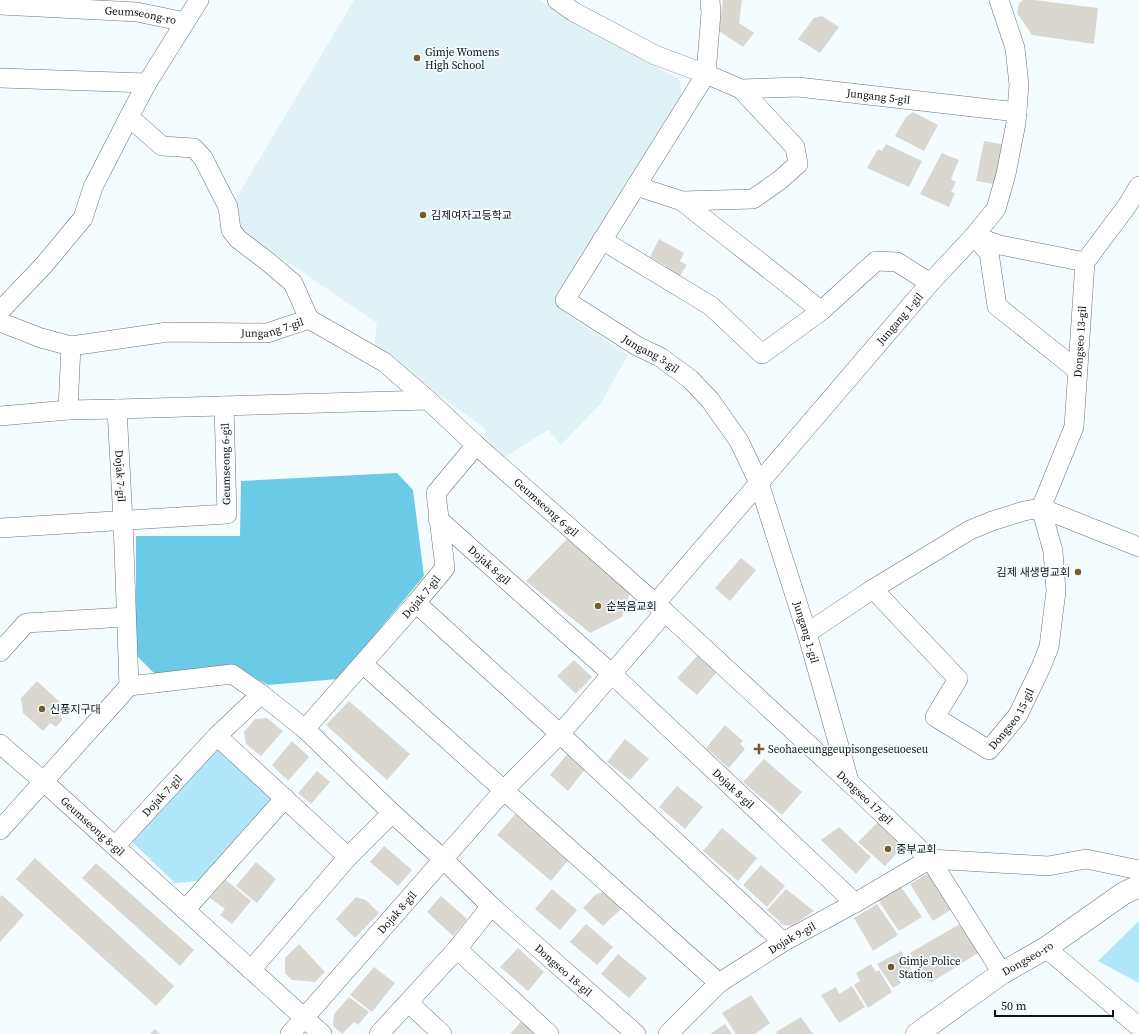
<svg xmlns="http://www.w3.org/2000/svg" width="1139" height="1034" viewBox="0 0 1139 1034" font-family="'Source Serif 4','Noto Sans KR',serif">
  <rect width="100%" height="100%" fill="#f5fcff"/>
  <path fill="#e1f2f7" d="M354,0H540L580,27L679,79L683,98L558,296L565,313L628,355L601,403L561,445L548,430L505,457L490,444L484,428L374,347L377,323L239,229L235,200Z"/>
  <g fill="#b1e8f9">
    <path d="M218,747L273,799L200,881L175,883L129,839Z"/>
    <path d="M1139,921V983L1098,961Z"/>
  </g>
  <path fill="#6bcbe6" d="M397,473L413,490L424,576L338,679L268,685L234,667L155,674L136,655V536H240L241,481Z"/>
  <g fill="#dad7d1">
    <path d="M723,0H742L739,23L754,33L743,47L719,31Z"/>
    <path d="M1023,0H1034L1098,8L1094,44L1032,35L1017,13L1019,3Z"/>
    <path d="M822,16L839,27L820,53L798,39L814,18Z"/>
    <path d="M913,112L938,125L924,151L895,136L906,117Z"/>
    <path d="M984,141L1006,145L999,185L976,181Z"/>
    <path d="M886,144L922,161L909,187L867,168L878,149L882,151Z"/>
    <path d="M942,153L959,160L951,179L956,182L951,192L955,193L949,207L920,194Z"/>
    <path d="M659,239L684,253L680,261L687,265L679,277L664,269L666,266L650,257Z"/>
    <path d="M567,539L630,592L622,617L590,633L526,581Z"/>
    <path d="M741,558L756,570L730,601L715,588Z"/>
    <path d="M699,654L718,671L697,695L677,678Z"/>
    <path d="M574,660L592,677L576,694L557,676Z"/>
    <path d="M37,681L64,706L59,712L62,720L56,727L50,723L43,731L23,713L21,698Z"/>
    <path d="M349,701L410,754L387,780L326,725Z"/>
    <path d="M267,718L283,731L261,756L246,744L244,732L255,719Z"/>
    <path d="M725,725L743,741L740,744L745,749L729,768L706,748Z"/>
    <path d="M625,739L649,759L630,780L607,762Z"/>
    <path d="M292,741L309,757L288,781L272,765Z"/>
    <path d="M569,752L586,768L568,791L550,775Z"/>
    <path d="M764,759L802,792L782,815L743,782Z"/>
    <path d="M317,771L330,782L311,804L298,793Z"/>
    <path d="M677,786L703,807L685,829L659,807Z"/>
    <path d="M518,811L570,858L551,881L497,835Z"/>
    <path d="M878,822L904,845L885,866L858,842Z"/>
    <path d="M839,827L871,857L856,874L821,840Z"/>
    <path d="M722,828L757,858L738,881L703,851Z"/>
    <path d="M384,846L412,870L398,886L370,862Z"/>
    <path d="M35,858L174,986L156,1006L16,879Z"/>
    <path d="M256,862L276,879L257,903L236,886Z"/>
    <path d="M96,863L194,950L180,966L82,878Z"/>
    <path d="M761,865L785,886L767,907L743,885Z"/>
    <path d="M932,871L955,907L933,921L910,884Z"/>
    <path d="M226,880L251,901L232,924L220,915L225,909L210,898Z"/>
    <path d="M899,884L922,917L899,931L876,897Z"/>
    <path d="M552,889L577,910L560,930L535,909Z"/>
    <path d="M786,889L814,911L792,926L784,925L767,910Z"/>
    <path d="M607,890L624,906L603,926L583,908L595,895Z"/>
    <path d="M2,895L24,915L0,942V897Z"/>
    <path d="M441,896L467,919L453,936L427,912Z"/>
    <path d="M356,897L366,900L379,913L355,938L336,919Z"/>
    <path d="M877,904L898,935L873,951L854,918Z"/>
    <path d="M963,922L983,950L930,983L910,953Z"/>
    <path d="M586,924L613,947L597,965L570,942Z"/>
    <path d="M299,944L325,972L315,982L292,980L285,973V958Z"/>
    <path d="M518,948L544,972L528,991L500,967Z"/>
    <path d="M901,951L912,971L898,978L901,983L893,988L877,964Z"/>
    <path d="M618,954L647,978L629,998L601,974Z"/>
    <path d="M871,964L876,972L879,970L892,992L868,1008L854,985L860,981L856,973Z"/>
    <path d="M374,967L395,983L372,1012L350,995Z"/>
    <path d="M852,986L865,1007L839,1023L821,995L836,987L839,994Z"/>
    <path d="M751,995L770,1023L755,1034H736L722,1013Z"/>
    <path d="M349,997L369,1012L358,1025L354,1022L342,1034L333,1026L334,1014Z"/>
    <path d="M525,1017L545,1034H510Z"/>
    <path d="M801,1017L813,1034H777L776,1032Z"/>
    <path d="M725,1024L732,1034H710Z"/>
    <path d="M155,1029L160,1034H150Z"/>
  </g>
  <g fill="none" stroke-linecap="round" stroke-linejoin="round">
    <defs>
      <g id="street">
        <path id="s1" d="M557,0L574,12L655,55L706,74L741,89L798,87L1017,112"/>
        <path id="s2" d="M710,0L711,13L706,74L565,300L637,346L660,357L690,379L710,400L739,441L759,483L807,633L849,781"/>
        <path id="s3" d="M0,5L137,12L185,22"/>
        <path d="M0,78L147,83"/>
        <path d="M129,117L162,146L194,148L203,158L228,207L231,230L238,239L267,261L293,283L309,319"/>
        <path d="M636,186L682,201L753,199L780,180L798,164L795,147L741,89"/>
        <path d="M682,201C728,238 775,273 821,311"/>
        <path d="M974,236L989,253L997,306L1077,370"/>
        <path d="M976,237L1000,245L1085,262"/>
        <path d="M602,240L711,306L762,354L821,311L876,261L897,262L930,283"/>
        <path d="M0,311L44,265L83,218L93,187L129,117L147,83L199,0"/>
        <path d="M309,319L384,362L428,400"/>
        <path id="s4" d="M0,322L41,338L71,346L168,332L267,333L309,319"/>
        <path id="s5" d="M117,409L123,521L129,686"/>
        <path d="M68,410L71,346"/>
        <path id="s6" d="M0,416L68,410L117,409L428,400L476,445L665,612L849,782L930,859L1002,973"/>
        <path id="s7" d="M438,519L612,674L855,903"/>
        <path d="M0,528L227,514L224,406"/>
        <path id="s8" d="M873,589L958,679L935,717L989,750L1018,715L1041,667L1049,647L1056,591L1053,551L1041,508L1074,427L1085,262L1127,206L1139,186"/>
        <path d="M416,603L560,734L783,942"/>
        <path id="s9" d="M655,604L759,483L930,283L974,236L996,209L1006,174L1016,123L1019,85L1015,48L999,0"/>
        <path d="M807,633L873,589L970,530L992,521L1024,511L1041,508L1139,547"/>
        <path d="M0,652L26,623L126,617"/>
        <path d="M363,664L719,983"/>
        <path id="s10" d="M305,729L416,603L445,568L436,493L476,445"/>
        <path d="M217,736L348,857"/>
        <path id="s11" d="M0,744L44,782L322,1034"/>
        <path id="s12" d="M0,830L129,686L232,674L261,694L305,729L392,813L443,859L491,906L636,1034"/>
        <path id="s13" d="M115,846L217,736L261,694"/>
        <path d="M185,910L285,798"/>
        <path d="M1046,948L1139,1027"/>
        <path d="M457,949L549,1034"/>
        <path d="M251,970L348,857L392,813"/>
        <path d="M409,1003L442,1034"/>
        <path id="s14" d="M290,1034L504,790L560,734L665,612"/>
        <path d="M379,1034L457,949L491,906"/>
        <path id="s15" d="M668,1034L719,983L783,942L855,903L930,859L1048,866L1086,859L1139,870"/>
      </g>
      <g id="secondary">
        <path id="s16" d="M917,1034L1002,973L1046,948L1124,893L1139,886"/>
      </g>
    </defs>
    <use href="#street" stroke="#6c7275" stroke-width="20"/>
    <use href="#secondary" stroke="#6c7275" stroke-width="23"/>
    <use href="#street" stroke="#fff" stroke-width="19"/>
    <use href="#secondary" stroke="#fff" stroke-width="22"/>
  </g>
  <g fill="#755c2d" stroke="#f5fcff" stroke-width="1.5">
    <circle cx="417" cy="58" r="4"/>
    <circle cx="423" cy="215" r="4"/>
    <circle cx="1078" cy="572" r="4"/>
    <circle cx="598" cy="606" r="4"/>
    <circle cx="42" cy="709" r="4"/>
    <path d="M757 743h4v4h4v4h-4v4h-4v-4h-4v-4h4z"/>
    <circle cx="888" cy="849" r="4"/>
    <circle cx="891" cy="967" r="4"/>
  </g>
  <g text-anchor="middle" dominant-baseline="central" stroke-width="3.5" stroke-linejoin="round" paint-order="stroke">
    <g font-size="11" fill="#0f1112" stroke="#f5fcff">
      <text stroke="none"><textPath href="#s3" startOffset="141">Geumseong-ro</textPath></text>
      <text stroke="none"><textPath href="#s1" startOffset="343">Jungang 5-gil</textPath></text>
      <text stroke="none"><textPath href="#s9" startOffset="376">Jungang 1-gil</textPath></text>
      <text stroke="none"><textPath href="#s4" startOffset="278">Jungang 7-gil</textPath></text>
      <text stroke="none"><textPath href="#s8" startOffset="666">Dongseo 13-gil</textPath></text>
      <text stroke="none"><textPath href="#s2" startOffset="442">Jungang 3-gil</textPath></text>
      <text transform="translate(226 464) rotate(-91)">Geumseong 6-gil</text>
      <text stroke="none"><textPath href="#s5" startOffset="67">Dojak 7-gil</textPath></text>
      <text stroke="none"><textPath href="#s6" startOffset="588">Geumseong 6-gil</textPath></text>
      <text stroke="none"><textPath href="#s7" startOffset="69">Dojak 8-gil</textPath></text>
      <text stroke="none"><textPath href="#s10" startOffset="176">Dojak 7-gil</textPath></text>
      <text stroke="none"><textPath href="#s2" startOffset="771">Jungang 1-gil</textPath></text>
      <text stroke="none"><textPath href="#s8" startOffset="270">Dongseo 15-gil</textPath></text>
      <text stroke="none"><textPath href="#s7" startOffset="400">Dojak 8-gil</textPath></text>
      <text stroke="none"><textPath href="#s13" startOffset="69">Dojak 7-gil</textPath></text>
      <text stroke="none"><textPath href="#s6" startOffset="1019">Dongseo 17-gil</textPath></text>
      <text stroke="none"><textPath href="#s11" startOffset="124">Geumseong 8-gil</textPath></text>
      <text stroke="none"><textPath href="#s14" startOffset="162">Dojak 8-gil</textPath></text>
      <text stroke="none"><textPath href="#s15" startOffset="158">Dojak 9-gil</textPath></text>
      <text stroke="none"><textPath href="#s16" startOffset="134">Dongseo-ro</textPath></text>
      <text stroke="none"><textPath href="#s12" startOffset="742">Dongseo 18-gil</textPath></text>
    </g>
    <g font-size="11" fill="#0f1112" stroke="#f5fcff" text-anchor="start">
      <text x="425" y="52">Gimje Womens<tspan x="425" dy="13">High School</tspan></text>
      <text x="431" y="215">김제여자고등학교</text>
      <text x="1070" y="572" text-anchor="end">김제 새생명교회</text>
      <text x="606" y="606">순복음교회</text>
      <text x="50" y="709">신풍지구대</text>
      <text x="768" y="749">Seohaeeunggeupisongeseuoeseu</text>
      <text x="896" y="849">중부교회</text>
      <text x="899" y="961">Gimje Police<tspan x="899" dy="13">Station</tspan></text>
    </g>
  </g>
  <path d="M995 1010v6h118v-6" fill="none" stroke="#0f1112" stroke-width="2"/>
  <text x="1001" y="1010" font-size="12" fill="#0f1112" stroke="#f5fcff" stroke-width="3" paint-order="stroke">50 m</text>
</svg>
